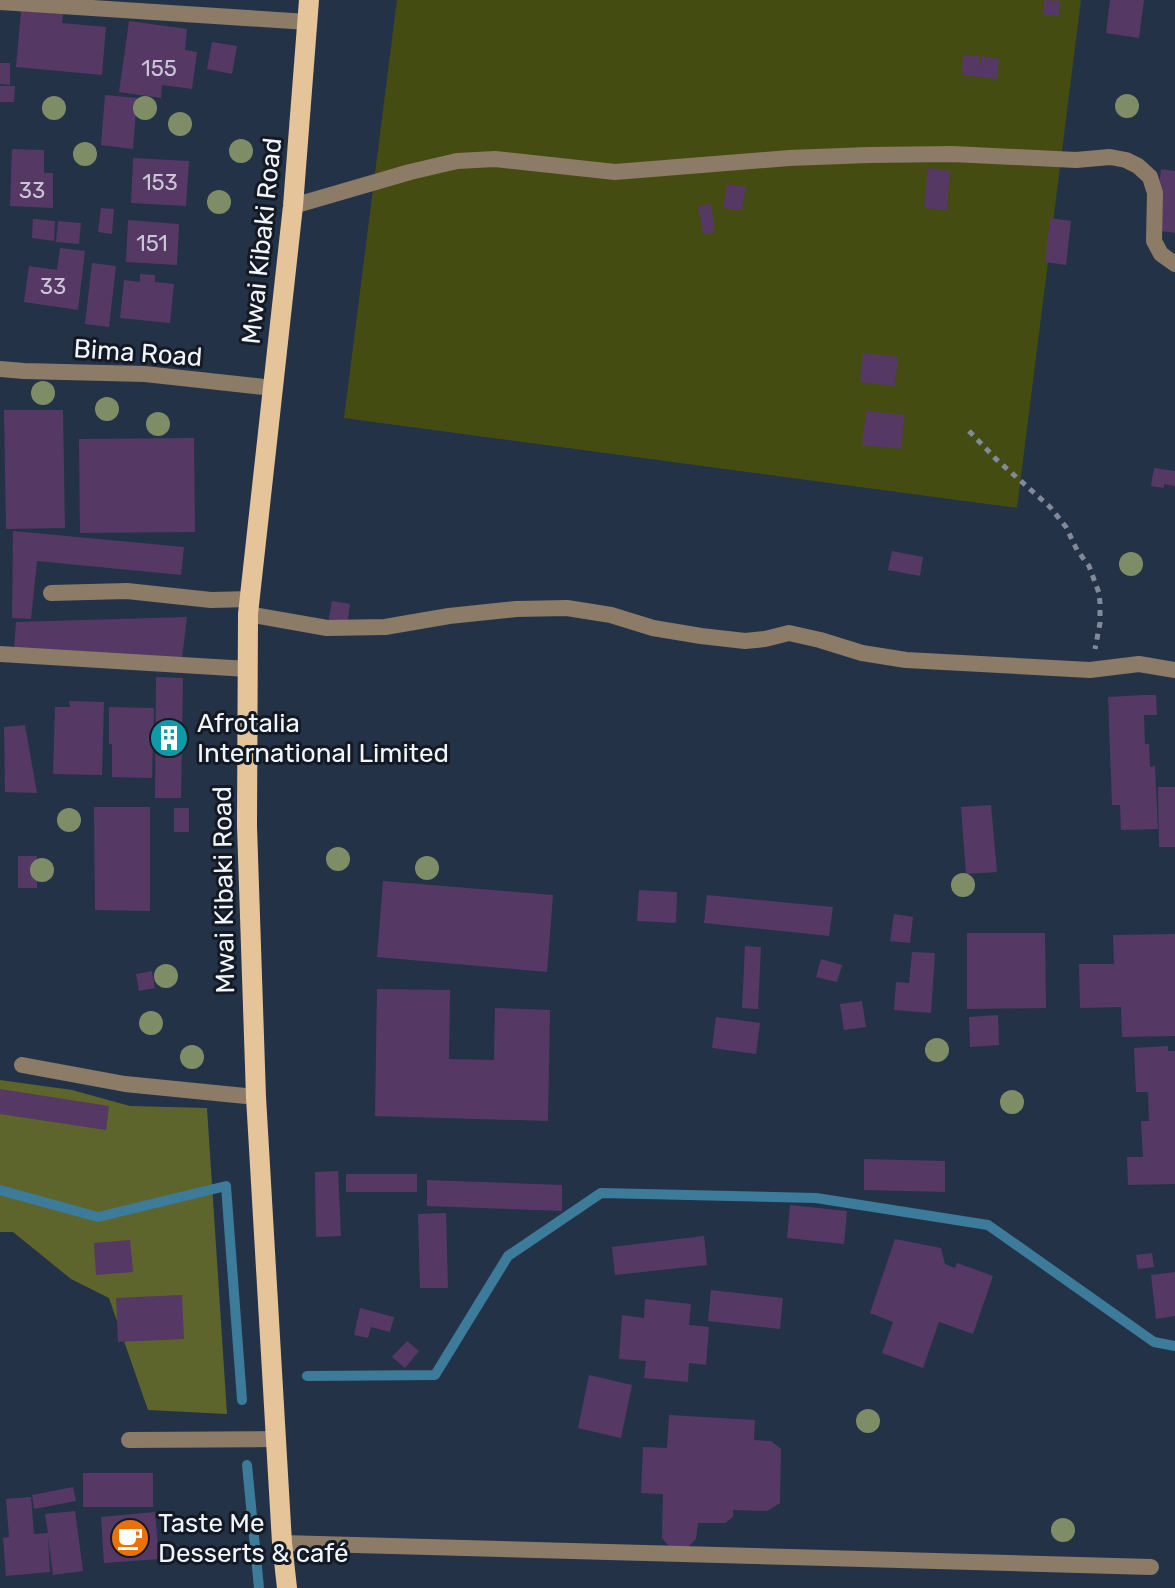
<svg xmlns="http://www.w3.org/2000/svg" width="1175" height="1588" viewBox="0 0 1175 1588" font-family="Rubik,sans-serif">
  <rect width="100%" height="100%" fill="#243247"/>
  <path fill="#454c12" d="M397,0H1081L1017,508L344,418Z"/>
  <path fill="#5d652c" d="M0,1080L72,1090L130,1106L207,1108L227,1414L148,1410L109,1298L71,1279L13,1232H0Z"/>
  <g fill="none" stroke-linecap="round" stroke-linejoin="round">
    <g stroke="#3c7b9a" stroke-width="10">
      <path d="M0,1190L98,1217L226,1186L242,1400"/>
      <path d="M307,1376L435,1375L508,1256L601,1193L816,1198L988,1225L1154,1342L1175,1346"/>
      <path d="M247,1465L259,1588"/>
    </g>
  </g>
  <g fill="#563864">
    <path d="M1044,0L1060,1L1059,16L1043,15Z"/>
    <path d="M1110,0H1144L1139,38L1106,33Z"/>
    <path d="M21,11L63,14L62,23L106,27L102,75L16,67Z"/>
    <path d="M129,21L187,29L185,50L197,52L192,89L162,85L161,98L119,92Z"/>
    <path d="M212,42L237,46L232,74L207,69Z"/>
    <path d="M963,55L980,56L979,73L982,56L999,59L997,79L962,75Z"/>
    <path d="M0,63H10V85L0,84Z"/>
    <path d="M0,86H15L14,102H0Z"/>
    <path d="M105,95L137,98L133,149L101,145Z"/>
    <path d="M12,149L44,150V173H53V208L10,206Z"/>
    <path d="M133,158L189,161L186,206L131,203Z"/>
    <path d="M928,168L950,171L947,210L924,208Z"/>
    <path d="M1161,169L1175,171V233L1154,230Z"/>
    <path d="M727,184L746,187L742,210L723,208Z"/>
    <path d="M711,204L715,232L703,234L698,206Z"/>
    <path d="M101,208L114,209L112,234L98,232Z"/>
    <path d="M1050,218L1071,221L1066,265L1045,262Z"/>
    <path d="M33,219L55,221L54,241L32,238Z"/>
    <path d="M128,220L179,224L177,265L126,262Z"/>
    <path d="M58,221L81,223L79,244L56,242Z"/>
    <path d="M60,248L85,251L78,310L24,302L29,266L57,270Z"/>
    <path d="M92,263L116,266L109,327L85,324Z"/>
    <path d="M140,274L155,275V282L174,284L170,323L120,318L124,280L140,282Z"/>
    <path d="M863,353L898,357L895,386L860,382Z"/>
    <path d="M4,410H63L65,528L6,529Z"/>
    <path d="M866,411L905,415L901,449L862,445Z"/>
    <path d="M194,438L195,532L80,533L79,439Z"/>
    <path d="M1154,468L1175,471V486L1164,484V488L1151,486Z"/>
    <path d="M13,531L184,547L181,575L37,561L31,619L12,618Z"/>
    <path d="M892,551L923,557L920,576L888,570Z"/>
    <path d="M332,601L350,604L347,625L328,623Z"/>
    <path d="M187,617L182,658L14,649L16,622Z"/>
    <path d="M156,677L183,678L181,798H155Z"/>
    <path d="M1143,695H1156L1157,715H1144L1145,744H1149L1150,767L1155,766L1158,829L1121,830L1120,805H1112L1108,697Z"/>
    <path d="M69,701L104,702L102,775L53,774L55,707H70Z"/>
    <path d="M109,707L154,708L152,778L112,777V744H109Z"/>
    <path d="M25,725L37,793L5,792L4,727Z"/>
    <path d="M1158,787H1175V847H1159Z"/>
    <path d="M991,805L997,872L966,874L961,807Z"/>
    <path d="M94,807H150V911L95,910Z"/>
    <rect x="174" y="808" width="15" height="24"/>
    <rect x="18" y="856" width="19" height="32"/>
    <path d="M383,881L553,895L547,972L377,957Z"/>
    <path d="M639,890L677,892L676,923L637,921Z"/>
    <path d="M707,895L833,907L829,936L704,923Z"/>
    <path d="M894,914L913,917L910,943L890,941Z"/>
    <path d="M967,933H1045L1046,1008L967,1009Z"/>
    <path d="M1175,934V1036L1122,1037L1121,1007L1080,1008L1079,964H1114L1113,935Z"/>
    <path d="M745,946L761,947L758,1009L742,1008Z"/>
    <path d="M912,952L935,953L931,1013L894,1010L896,982L909,983Z"/>
    <path d="M821,959L842,965L837,982L816,977Z"/>
    <path d="M152,971L155,988L139,991L136,974Z"/>
    <path d="M377,989L450,990L449,1059L494,1060L495,1008L550,1010L548,1121L375,1116Z"/>
    <path d="M862,1001L866,1027L844,1030L840,1004Z"/>
    <path d="M998,1015L999,1045L970,1047L969,1017Z"/>
    <path d="M716,1017L760,1023L756,1054L712,1048Z"/>
    <path d="M1168,1046V1051H1175V1184L1128,1185L1127,1157H1143L1141,1121H1149L1148,1092H1136L1134,1048Z"/>
    <path d="M0,1089L109,1106L106,1130L0,1114Z"/>
    <path d="M864,1159L945,1161V1192L864,1190Z"/>
    <path d="M338,1171L341,1236L316,1237L315,1172Z"/>
    <rect x="346" y="1174" width="71" height="18"/>
    <path d="M427,1180L562,1185V1211L427,1206Z"/>
    <path d="M790,1205L847,1211L844,1244L787,1238Z"/>
    <path d="M446,1213L448,1288H420L418,1214Z"/>
    <path d="M704,1236L707,1265L615,1275L612,1247Z"/>
    <path d="M895,1239L941,1248L945,1264L955,1268L957,1263L993,1276L973,1334L939,1322L923,1368L882,1353L893,1322L870,1313Z"/>
    <path d="M130,1240L133,1272L96,1275L94,1243Z"/>
    <path d="M1152,1253L1154,1267L1138,1269L1136,1255Z"/>
    <path d="M1175,1272V1316L1156,1319L1151,1275Z"/>
    <path d="M711,1290L783,1298L780,1329L708,1321Z"/>
    <path d="M182,1295L184,1339L118,1342L116,1298Z"/>
    <path d="M645,1299L691,1304L689,1325L709,1327L706,1365L689,1363L688,1382L644,1378L646,1361L619,1359L622,1315L644,1318Z"/>
    <path d="M360,1308L394,1317L390,1332L371,1327L368,1338L354,1335Z"/>
    <path d="M407,1341L419,1351L405,1368L392,1357Z"/>
    <path d="M589,1375L632,1385L621,1438L578,1428Z"/>
    <path d="M669,1415L755,1420L754,1440L771,1441L781,1449L780,1503L767,1511L733,1510V1517L725,1523H698L696,1539L687,1548L674,1550L667,1544L662,1538L663,1494L641,1493L643,1447L667,1448Z"/>
    <rect x="83" y="1473" width="70" height="34"/>
    <path d="M73,1487L76,1501L34,1509L32,1495Z"/>
    <path d="M31,1497L34,1534L48,1533L45,1514L75,1511L83,1571L53,1575L48,1537L50,1572L6,1576L3,1538L9,1537L6,1499Z"/>
    <path d="M155,1512L159,1559L104,1563L101,1517Z"/>
  </g>
  <g fill="none" stroke-linecap="round" stroke-linejoin="round">
    <path stroke="#808a9a" stroke-width="5" stroke-dasharray="6 6" stroke-linecap="butt" d="M969,431L996,459L1050,507L1066,527L1077,550L1089,566L1099,593L1100,603V623L1095,649"/>
    <g stroke="#8c7b66" stroke-width="16">
      <path d="M248,614L327,628L385,627L449,616L516,609L567,608L611,615L653,628L701,636L745,641L765,639L789,633L820,640L862,653L906,660L1090,670L1139,664L1175,670"/>
      <path d="M22,1065L125,1084L256,1097"/>
      <path d="M129,1440L277,1439"/>
      <path d="M282,1543L1151,1567"/>
    </g>
    <g stroke="#8c7b66" stroke-width="16">
      <path d="M0,2L308,22"/>
      <path d="M293,206L410,172L457,161L495,159L615,172L789,158L869,155L952,154L1076,160L1110,157L1126,160L1138,166L1150,177L1155,193L1154,241L1161,254L1175,264"/>
      <path d="M0,369L24,371L145,374L273,388"/>
      <path d="M51,593L127,591L211,600L250,599"/>
      <path d="M0,654L248,669"/>
    </g>
    <path stroke="#e6c499" stroke-width="20" d="M287,1588L282,1543L256,1097L247,826L248,614L293,206L309,0"/>
  </g>
  <g fill="#7f8d67">
    <circle cx="1127" cy="106" r="12"/>
    <circle cx="54" cy="108" r="12"/>
    <circle cx="145" cy="108" r="12"/>
    <circle cx="180" cy="124" r="12"/>
    <circle cx="241" cy="151" r="12"/>
    <circle cx="85" cy="154" r="12"/>
    <circle cx="219" cy="202" r="12"/>
    <circle cx="43" cy="393" r="12"/>
    <circle cx="107" cy="409" r="12"/>
    <circle cx="158" cy="424" r="12"/>
    <circle cx="1131" cy="564" r="12"/>
    <circle cx="69" cy="820" r="12"/>
    <circle cx="338" cy="859" r="12"/>
    <circle cx="427" cy="868" r="12"/>
    <circle cx="42" cy="870" r="12"/>
    <circle cx="963" cy="885" r="12"/>
    <circle cx="166" cy="976" r="12"/>
    <circle cx="151" cy="1023" r="12"/>
    <circle cx="937" cy="1050" r="12"/>
    <circle cx="192" cy="1057" r="12"/>
    <circle cx="1012" cy="1102" r="12"/>
    <circle cx="868" cy="1421" r="12"/>
    <circle cx="1063" cy="1530" r="12"/>
  </g>
  <defs>
    <symbol id="building-disc" viewBox="-11 -11 22 22"><circle r="9.5" fill="#0f9aa8" stroke="#141a23"/><path d="M-4-6H4V6H1V3H-1V6H-4ZM-2.5-4.3h1.7v1.8h-1.7ZM.8-4.3h1.7v1.8H.8ZM-2.5-1h1.7V.8h-1.7ZM.8-1h1.7V.8H.8Z" fill="#fff"/></symbol>
    <symbol id="cafe-disc" viewBox="-11 -11 22 22"><circle r="9.5" fill="#e8710a" stroke="#141a23"/><path d="M-5.5-4.5H6V0H3Q3 3.5 0 3.5H-2.5Q-5.5 3.5-5.5 0ZM3-3.2v2h1.7v-2ZM-6 4.5H4V6H-6Z" fill="#fff"/></symbol>
  </defs>
  <g fill-rule="evenodd">
    <use href="#building-disc" x="147" y="716" width="44" height="44"/>
    <use href="#cafe-disc" x="108" y="1516" width="44" height="44"/>
  </g>
  <g text-anchor="middle" dominant-baseline="central" stroke-width="6" stroke-linejoin="round" paint-order="stroke">
    <g font-size="22" fill="#cac6d8">
      <text x="159" y="68">155</text>
      <text x="160" y="182">153</text>
      <text x="32" y="190">33</text>
      <text x="152" y="243">151</text>
      <text x="53" y="286">33</text>
    </g>
    <g font-size="26" fill="#f0f5fe" stroke="#141a23">
      <text transform="translate(262 241) rotate(-84)">Mwai Kibaki Road</text>
      <text transform="translate(138 353) rotate(4)">Bima Road</text>
      <text transform="translate(224 890) rotate(-91)">Mwai Kibaki Road</text>
    </g>
    <g font-size="26" fill="#f0f5fe" stroke="#141a23" text-anchor="start">
      <text x="197" y="723">Afrotalia<tspan x="197" dy="30">International Limited</tspan></text>
      <text x="158" y="1523">Taste Me<tspan x="158" dy="30">Desserts &amp; café</tspan></text>
    </g>
  </g>
</svg>
